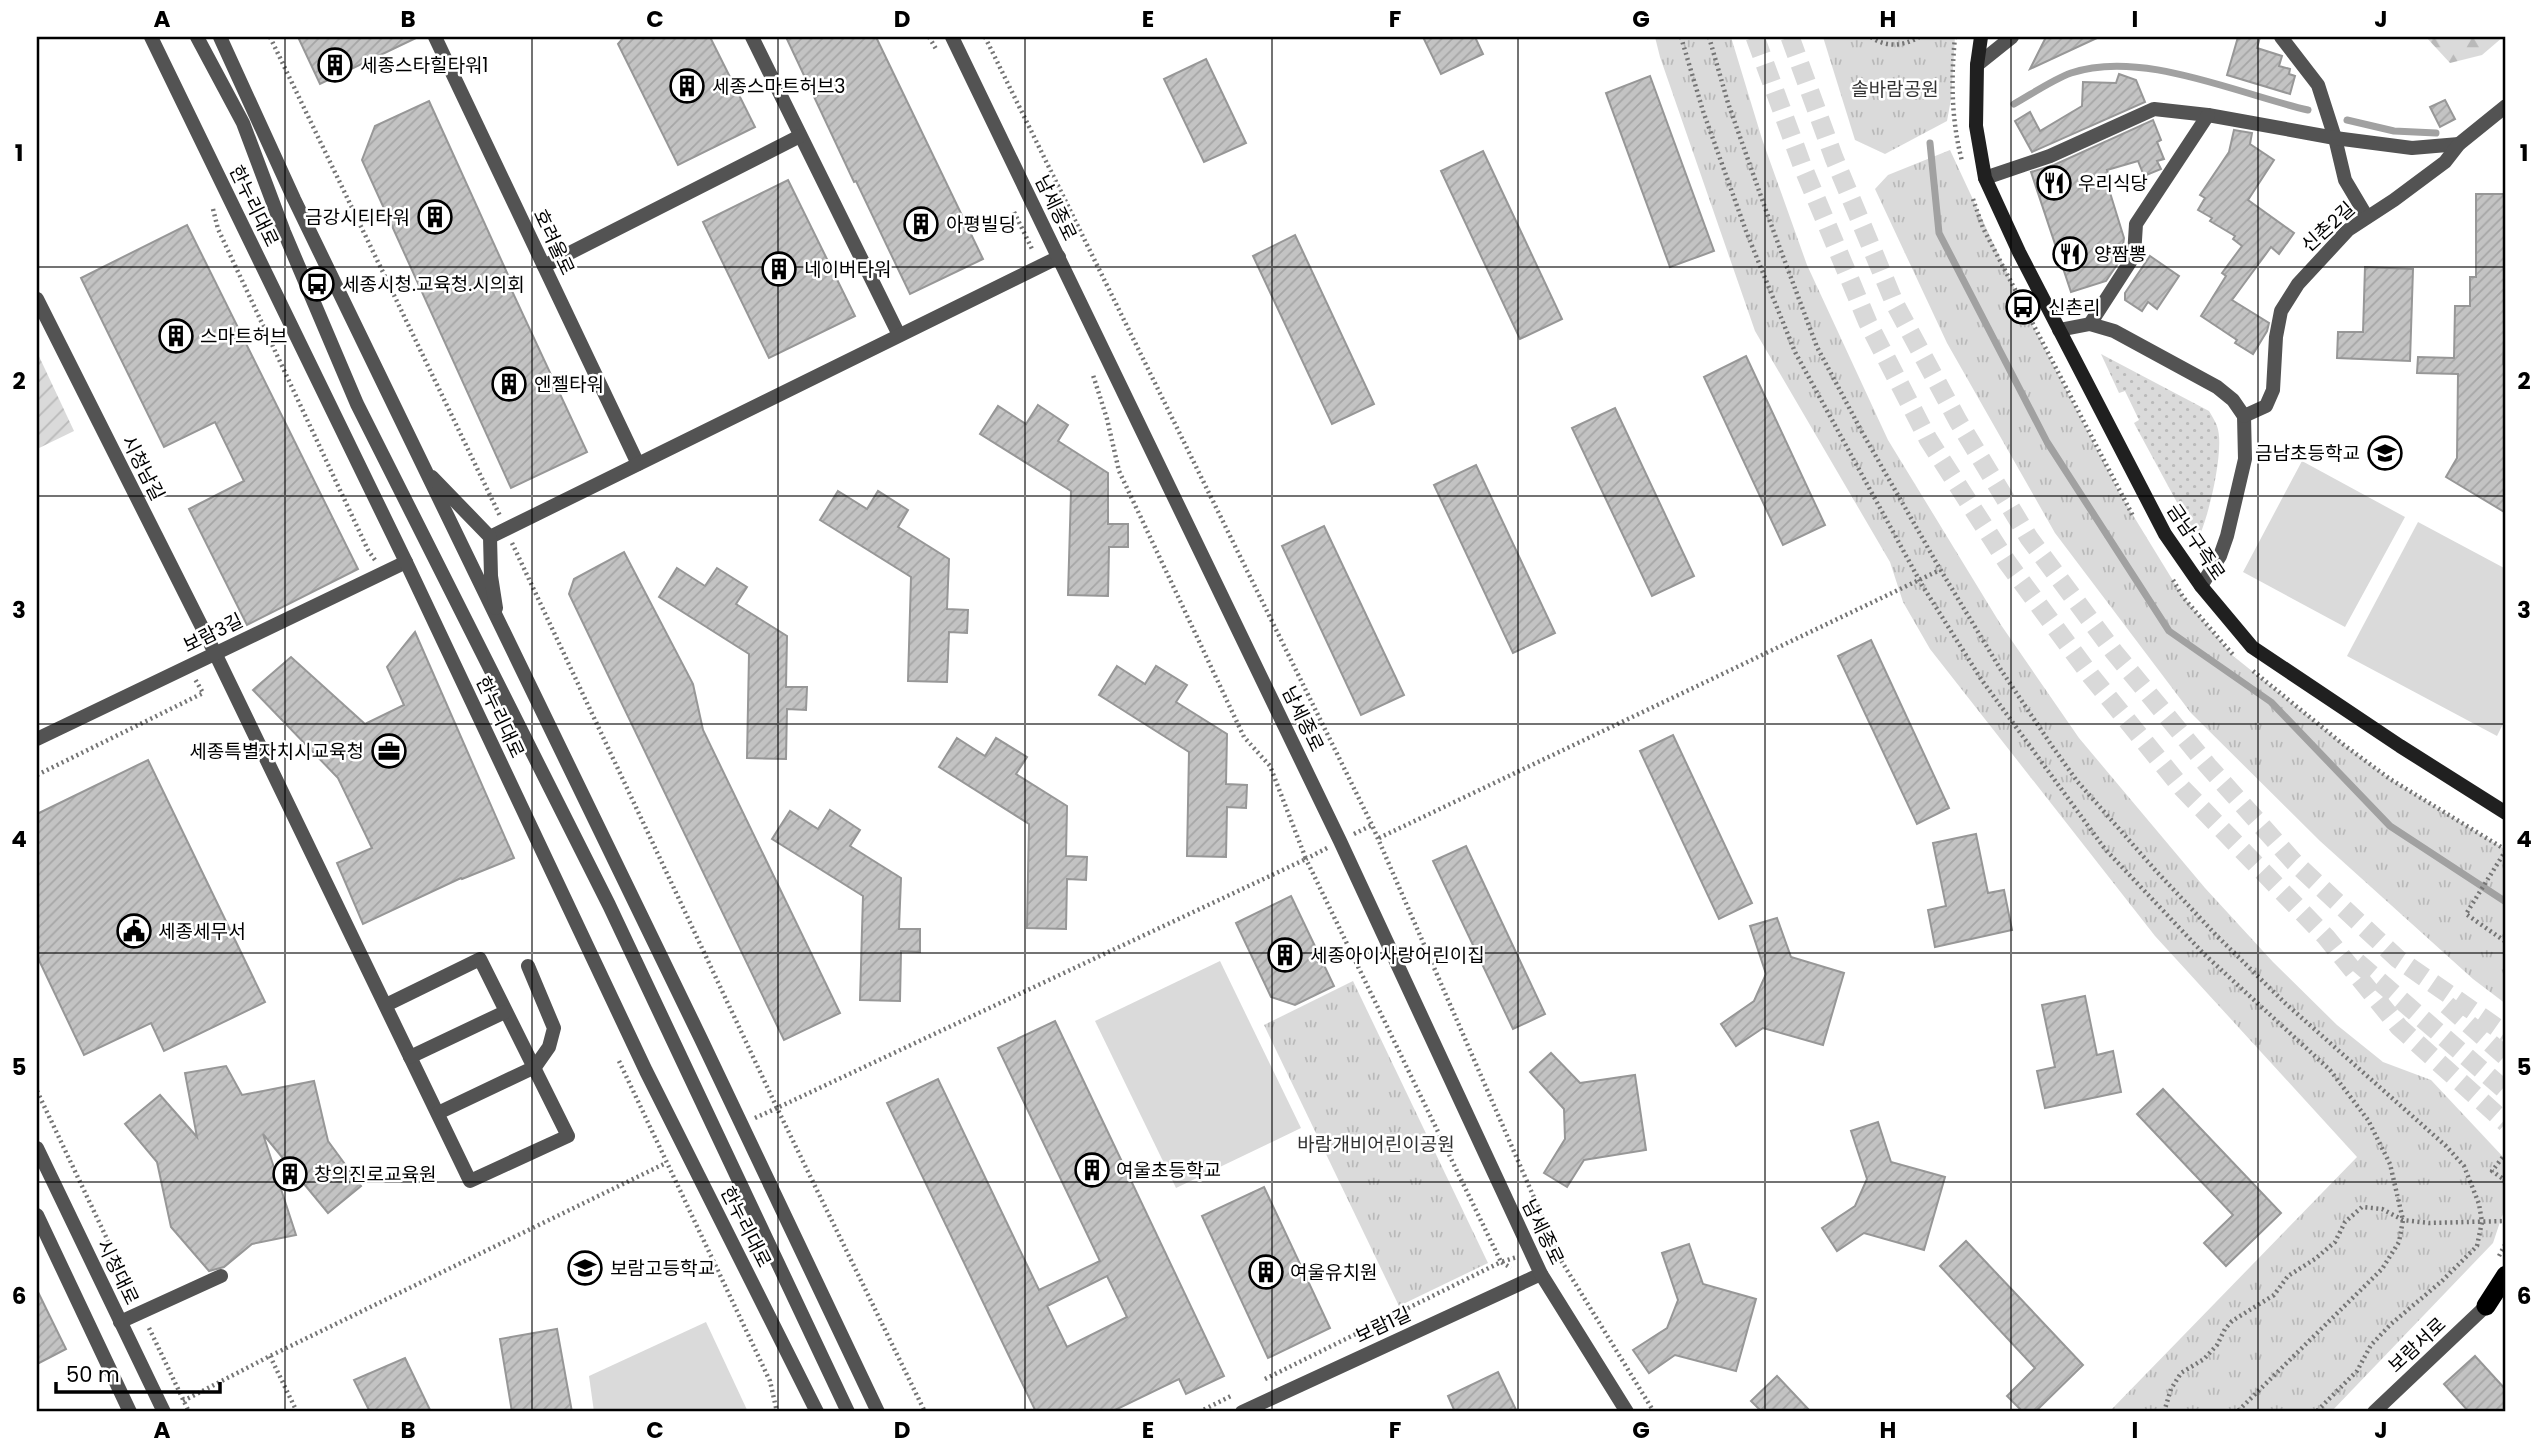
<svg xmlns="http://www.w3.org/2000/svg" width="2543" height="1449" viewBox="0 0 2543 1449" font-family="Poppins,'Noto Sans KR',sans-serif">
  <defs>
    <pattern id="grass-dots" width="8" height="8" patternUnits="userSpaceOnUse" patternTransform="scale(1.75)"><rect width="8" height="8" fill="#dadada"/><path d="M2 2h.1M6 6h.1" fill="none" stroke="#b9b9b9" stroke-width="1.8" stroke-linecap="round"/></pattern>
    <pattern id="forest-firs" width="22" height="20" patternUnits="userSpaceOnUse" patternTransform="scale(1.75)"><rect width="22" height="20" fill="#dadada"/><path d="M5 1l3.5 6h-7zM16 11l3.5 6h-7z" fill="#b9b9b9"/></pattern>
    <pattern id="park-tufts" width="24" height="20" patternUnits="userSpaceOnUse" patternTransform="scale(1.75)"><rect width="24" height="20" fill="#dadada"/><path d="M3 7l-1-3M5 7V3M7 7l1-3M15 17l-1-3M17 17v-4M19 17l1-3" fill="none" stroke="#b9b9b9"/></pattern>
    <pattern id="garden-furrows" width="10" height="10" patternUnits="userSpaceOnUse" patternTransform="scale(1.75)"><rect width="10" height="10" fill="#dadada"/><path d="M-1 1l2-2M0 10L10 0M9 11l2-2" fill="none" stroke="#b9b9b9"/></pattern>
    <pattern id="building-hatch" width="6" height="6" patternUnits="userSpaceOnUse" patternTransform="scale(1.75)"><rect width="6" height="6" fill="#c3c3c3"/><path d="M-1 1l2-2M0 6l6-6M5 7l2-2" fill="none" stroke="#a6a6a6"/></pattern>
  </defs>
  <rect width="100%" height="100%" fill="#fff"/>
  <path fill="url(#grass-dots)" d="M2101,354L2209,411C2212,416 2215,421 2217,426C2225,447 2210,510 2201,532H2193L2134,423L2139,420L2125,391L2119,393Z"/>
  <path fill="url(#forest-firs)" d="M2426,37H2503L2482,55L2450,63Z"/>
  <g fill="url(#park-tufts)">
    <path d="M1655,37H1731L1762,139L1807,265L1888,440L2001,625L2079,738L2205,888L2273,962L2337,1025L2383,1062L2431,1080L2506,1160V1204L2493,1243L2331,1412H2109L2357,1157L2155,936L1930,649L1903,602L1890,562L1755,331L1660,57Z"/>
    <path d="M1823,37H1955L1951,99L1947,121L1885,154L1855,140Z"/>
    <path d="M1950,150L2023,307L2074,405L2120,494L2183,597L2232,655L2344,745L2390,779L2506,850V1004L2473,979L2320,841L2191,713L2055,533L1947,343L1875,189L1888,175Z"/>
    <path d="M1353,981L1488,1263L1399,1306L1264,1025Z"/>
  </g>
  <path fill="url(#garden-furrows)" d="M37,352L74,431L37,449Z"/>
  <g fill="#dadada">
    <path d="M2302,461L2405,517L2345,627L2243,572Z"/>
    <path d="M2418,522L2506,569V718L2497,736L2347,656Z"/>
    <path d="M1220,961L1301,1128L1176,1188L1095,1021Z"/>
    <path d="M706,1322L748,1412H594L589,1376Z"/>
  </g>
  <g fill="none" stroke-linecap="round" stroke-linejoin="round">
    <g stroke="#a1a1a1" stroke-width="7">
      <path d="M2014,104C2032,94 2052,80 2071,73C2141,49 2238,94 2308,110"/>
      <path d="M2347,120L2394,131L2436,133"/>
      <path d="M1930,143L1939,233L2047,442L2169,631L2271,702L2390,826L2506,902"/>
    </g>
  </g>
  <g fill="url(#building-hatch)" stroke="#979797" stroke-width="2" fill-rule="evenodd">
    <path d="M298,37H418L320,84Z"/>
    <path d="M624,37H710L755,127L678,165L618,44Z"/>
    <path d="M786,37H876L983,259L910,294L856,181L854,182Z"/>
    <path d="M1423,37H1475L1483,54L1441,74Z"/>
    <path d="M2046,37H2099L2030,69Z"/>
    <path d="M2238,37H2260L2257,48L2282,56L2279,66L2290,69L2289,74L2295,76L2290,94L2227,75Z"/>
    <path d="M1206,59L1246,143L1204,162L1164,79Z"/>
    <path d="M2119,74L2136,80L2145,102L2032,152L2015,121L2030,112L2040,131L2082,106L2083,82L2116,83Z"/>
    <path d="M1650,76L1714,251L1670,267L1606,93Z"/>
    <path d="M2445,100L2455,119L2440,127L2430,107Z"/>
    <path d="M429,101L508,275L505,276L587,452L511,488L362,160L375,126Z"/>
    <path d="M2153,120L2161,140L2157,142L2164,159L2157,161L2161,169L2144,176L2138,161L2107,170L2111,182L2107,183L2124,238L2121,259L2106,281L2071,292L2031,172L2054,165Z"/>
    <path d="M2234,130L2252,133L2250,144L2274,160L2248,200L2294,233L2279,254L2271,247L2232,300L2269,323L2267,331L2253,354L2235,343L2237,340L2201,316L2226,276L2222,273L2242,246L2233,239L2235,236L2210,221L2212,218L2198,210L2205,198L2200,195L2229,152Z"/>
    <path d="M1483,151L1562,319L1520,339L1441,171Z"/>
    <path d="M788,180L855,316L769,358L703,222Z"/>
    <path d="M2476,194H2506V293L2503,364H2506V513L2446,477L2457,458L2458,374L2417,373L2418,357L2454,358L2455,306H2470V277H2476Z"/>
    <path d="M187,225L358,569L247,625L189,509L244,481L215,422L164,447L81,278Z"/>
    <path d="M1295,235L1374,404L1332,424L1253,256Z"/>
    <path d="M2150,256L2179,276L2157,309L2148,302L2142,311L2125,300V293Z"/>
    <path d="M2365,267L2413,269L2410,361L2337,358L2338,332H2363Z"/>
    <path d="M1746,356L1825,525L1783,545L1704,377Z"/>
    <path d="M1038,405L1068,425L1058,441L1108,473V524H1128V547H1109L1108,596L1068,595L1071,491L980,434L998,406L1026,424Z"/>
    <path d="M1615,408L1694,576L1652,596L1572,428Z"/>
    <path d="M1476,465L1555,633L1513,653L1434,485Z"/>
    <path d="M838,491L867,509L878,491L908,510L898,527L949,559L947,609L968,610L967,633L949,632L947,682L908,681L911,577L820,520Z"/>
    <path d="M1324,526L1404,695L1361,715L1282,546Z"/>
    <path d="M624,552L693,684L703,730L840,1013L784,1040L569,594L574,579Z"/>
    <path d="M677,568L705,586L717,568L747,587L736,604L787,636L786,687H807L806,710L787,709L786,759L747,758L749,654L659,597Z"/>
    <path d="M415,632L514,858L462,879L461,878L363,924L337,863L372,848L338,778L253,690L291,657L365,724L404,705L387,667Z"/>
    <path d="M1871,640L1949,808L1917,824L1838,656Z"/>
    <path d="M1117,666L1145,684L1156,666L1187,685L1176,702L1227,734L1226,784L1247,785L1246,808L1227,807L1226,857L1187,856L1189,752L1099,695Z"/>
    <path d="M1673,735L1752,903L1719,919L1640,751Z"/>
    <path d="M957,738L985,756L996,738L1027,757L1016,774L1067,806L1066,856L1087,857L1086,880L1067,879L1066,929L1027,928L1029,824L939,767Z"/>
    <path d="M148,760L265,1002L164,1051L151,1023L84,1055L37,956V814Z"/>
    <path d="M830,810L860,830L850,846L901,878L899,929H920V952L901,951L900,1001L860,1000L863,896L772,839L790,811L818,829Z"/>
    <path d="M1976,834L1988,893L2004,890L2012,930L1935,947L1928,910L1946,906L1933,843Z"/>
    <path d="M1466,846L1545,1014L1513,1029L1433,861Z"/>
    <path d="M1291,896L1334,986L1295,1005L1271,997L1236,923Z"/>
    <path d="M1777,918L1791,957L1844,973L1823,1045L1763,1028L1736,1046L1721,1024L1754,1001L1766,974L1750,926Z"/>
    <path d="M2085,996L2097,1055L2113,1051L2121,1092L2045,1108L2037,1071L2055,1067L2042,1005Z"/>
    <path d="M1055,1021L1224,1376L1186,1394L1179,1379L1111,1412H1036L887,1103L938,1079L1039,1290L1100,1261L998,1048ZM1107,1276L1127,1317L1067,1347L1047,1306Z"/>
    <path d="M1551,1053L1580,1083L1635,1075L1646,1150L1584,1160L1567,1187L1544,1173L1565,1139L1564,1109L1530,1072Z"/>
    <path d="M226,1066L242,1095L314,1081L328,1141L361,1186L328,1213L263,1134L296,1235L252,1244L224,1267L209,1271L171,1227L157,1162L125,1124L160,1095L197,1137L185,1073Z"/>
    <path d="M2163,1089L2281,1213L2226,1266L2204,1243L2233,1215L2137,1114Z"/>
    <path d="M1878,1122L1891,1162L1945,1177L1924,1250L1864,1233L1837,1251L1822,1228L1855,1206L1867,1179L1851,1131Z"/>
    <path d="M1264,1187L1330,1328L1268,1358L1202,1216Z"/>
    <path d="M1966,1241L2083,1365L2035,1412H2023L2007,1396L2035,1368L1940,1266Z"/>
    <path d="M1689,1244L1703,1284L1756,1299L1736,1371L1675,1355L1649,1373L1633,1350L1667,1328L1678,1300L1662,1253Z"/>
    <path d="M37,1290L66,1349L37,1364Z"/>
    <path d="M557,1329L572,1412H512L500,1339Z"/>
    <path d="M2475,1356L2506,1390V1412H2469L2444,1384Z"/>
    <path d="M405,1358L431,1412H370L354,1380Z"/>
    <path d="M1498,1372L1517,1412H1455L1448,1396Z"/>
    <path d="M1777,1376L1811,1412H1762L1751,1401Z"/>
  </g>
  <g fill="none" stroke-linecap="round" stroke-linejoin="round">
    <g stroke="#d9d9d9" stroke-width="19" stroke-dasharray="19 10" stroke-linecap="butt">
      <path d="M1755,37L1802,165L1868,323L1928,439L2007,562L2091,676L2182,788L2326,937L2399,1027L2506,1123"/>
      <path d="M1790,37L1834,158L1895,304L1958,421L2029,538L2114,652L2208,766L2294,862L2398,959L2506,1034"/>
      <path d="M2357,962L2506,1091"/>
      <path d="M2447,1005L2506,1057"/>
    </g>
    <g stroke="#757575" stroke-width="4.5" stroke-dasharray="2 3.5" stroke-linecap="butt">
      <path d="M270,37L500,516"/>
      <path d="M929,37L936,49"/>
      <path d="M985,37L1372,825L1562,1262L1654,1412"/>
      <path d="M1681,37L1703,111L1746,231L1795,352L1922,585L1981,679L2105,849L2204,954L2330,1070L2368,1120L2390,1164L2403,1220L2399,1242L2382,1269L2237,1412"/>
      <path d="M1709,37L1728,103L1769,219L1817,347L1862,432L1940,569L2001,670L2052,746L2077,781L2157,872L2217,936L2285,1003L2446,1146L2464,1166L2479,1204L2482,1222L2477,1246L2442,1281L2391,1324L2371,1345L2357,1371L2316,1412"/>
      <path d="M1871,37C1886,48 1904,46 1919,37"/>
      <path d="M1955,37C1951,79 1951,119 1962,161"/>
      <path d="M1973,199L1983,228L2133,516"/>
      <path d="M213,209L218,229L368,550L375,560"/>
      <path d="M1014,212L1033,251"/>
      <path d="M512,543L777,1108L1306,859L1270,766L1244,737L1119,471L1107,419L1093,375"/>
      <path d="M2173,580L2183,597L2235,657"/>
      <path d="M2253,671L2344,745L2390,779L2506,850"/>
      <path d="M37,775L203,693L195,679"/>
      <path d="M1354,834L1372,825"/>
      <path d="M1379,838L1940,570"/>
      <path d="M1327,848L1306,859L1501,1262L1517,1257"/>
      <path d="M2506,850L2466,914L2506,942"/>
      <path d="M619,1061L770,1381L777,1412"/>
      <path d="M37,1091L135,1298"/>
      <path d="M755,1118L777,1108L925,1412"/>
      <path d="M2506,1153L2492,1171L2506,1181"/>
      <path d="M2499,1256L2506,1243"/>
      <path d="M149,1328L189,1412"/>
      <path d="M270,1356L297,1412"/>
      <path d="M1265,1379L1501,1262L1511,1268"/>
      <path d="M183,1401L270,1356L666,1163"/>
      <path d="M1199,1412L1233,1395"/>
      <path d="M2164,1412L2171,1389L2181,1373L2204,1359L2217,1345L2225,1329L2232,1321L2274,1295L2288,1276L2315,1259L2335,1242L2345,1222L2362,1207L2382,1209L2403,1220L2429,1223L2506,1221"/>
    </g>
    <g stroke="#535353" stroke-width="14">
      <path d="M197,37L243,123L284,232L357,404L609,905L848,1412"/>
      <path d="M215,653L470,1181L568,1136L480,959L386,1005"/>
      <path d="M410,1057L505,1012"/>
      <path d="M438,1113L535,1067L549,1047L554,1028L528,966"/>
      <path d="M120,1322L221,1276"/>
    </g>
    <g stroke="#535353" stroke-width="14">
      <path d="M435,37L638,464"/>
      <path d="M752,37L899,335"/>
      <path d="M2281,37L2318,85L2335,138L2345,180L2367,217"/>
      <path d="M1977,65L2012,37"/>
      <path d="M1985,178L2050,156L2154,109L2208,115L2335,138L2412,148L2459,144"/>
      <path d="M544,266L800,136"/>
      <path d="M37,299L215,653"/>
      <path d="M2090,324L2134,256L2136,224L2208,115"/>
      <path d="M2059,330L2090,324L2114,331L2217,387L2233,400L2244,416L2245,459L2227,536L2220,556L2201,586"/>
      <path d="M2244,416L2266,406L2273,390L2276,337L2281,311L2298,284L2348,230L2394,200L2445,162L2459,144L2506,106"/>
      <path d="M490,537L1059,257"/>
      <path d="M37,739L406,562"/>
      <path d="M1242,1412L1541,1274"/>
      <path d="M2374,1412L2486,1306"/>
    </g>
    <g stroke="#535353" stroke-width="14">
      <path d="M151,37L406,562L646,1071L817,1412"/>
      <path d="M220,37L294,199L701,1039L878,1412"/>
      <path d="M952,37L1340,841L1541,1274L1627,1412"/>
      <path d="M432,477L490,537L491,576L496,608"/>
      <path d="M37,1148L164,1412"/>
      <path d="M37,1215L130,1412"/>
    </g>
    <path stroke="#202020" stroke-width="14" d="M1981,37L1977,65L1976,126L1985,178L2019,252L2165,534L2201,586L2252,647L2400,746L2506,813"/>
    <path stroke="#000" stroke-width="19" d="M2486,1306L2506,1275"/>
  </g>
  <path fill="none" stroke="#000" stroke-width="2" stroke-opacity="0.55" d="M285,37V1412M532,37V1412M778,37V1412M1025,37V1412M1272,37V1412M1518,37V1412M1765,37V1412M2011,37V1412M2258,37V1412M37,267H2506M37,496H2506M37,724H2506M37,953H2506M37,1182H2506"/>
  <defs>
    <symbol id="building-ring" viewBox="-11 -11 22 22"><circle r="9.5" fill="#fff" stroke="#000" stroke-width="1.5"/><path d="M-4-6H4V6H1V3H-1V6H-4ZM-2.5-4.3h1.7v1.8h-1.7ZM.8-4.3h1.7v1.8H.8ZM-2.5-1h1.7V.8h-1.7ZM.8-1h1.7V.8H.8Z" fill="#000"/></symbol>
    <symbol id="restaurant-ring" viewBox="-11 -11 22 22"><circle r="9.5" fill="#fff" stroke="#000" stroke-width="1.5"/><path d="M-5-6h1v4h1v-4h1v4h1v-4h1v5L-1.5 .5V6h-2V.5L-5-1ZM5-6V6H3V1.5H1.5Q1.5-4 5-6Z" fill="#000"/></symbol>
    <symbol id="bus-ring" viewBox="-11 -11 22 22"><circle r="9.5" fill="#fff" stroke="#000" stroke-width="1.5"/><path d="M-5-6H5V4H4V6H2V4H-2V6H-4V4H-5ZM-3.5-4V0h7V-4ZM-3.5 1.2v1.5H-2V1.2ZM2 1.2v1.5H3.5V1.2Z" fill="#000"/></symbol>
    <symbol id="school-ring" viewBox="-11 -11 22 22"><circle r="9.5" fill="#fff" stroke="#000" stroke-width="1.5"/><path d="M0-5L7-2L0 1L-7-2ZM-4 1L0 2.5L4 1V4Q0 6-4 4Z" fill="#000"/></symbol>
    <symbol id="office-ring" viewBox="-11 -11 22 22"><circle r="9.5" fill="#fff" stroke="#000" stroke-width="1.5"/><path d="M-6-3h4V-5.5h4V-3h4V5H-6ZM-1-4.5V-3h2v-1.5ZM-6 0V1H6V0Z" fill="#000"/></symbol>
    <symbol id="civic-ring" viewBox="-11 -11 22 22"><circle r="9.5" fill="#fff" stroke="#000" stroke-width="1.5"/><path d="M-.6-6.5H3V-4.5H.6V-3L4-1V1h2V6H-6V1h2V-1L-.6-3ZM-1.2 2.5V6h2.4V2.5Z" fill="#000"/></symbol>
  </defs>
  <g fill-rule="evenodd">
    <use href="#building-ring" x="316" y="46" width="38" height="38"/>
    <use href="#building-ring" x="668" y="67" width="38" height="38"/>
    <use href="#restaurant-ring" x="2035" y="164" width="38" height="38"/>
    <use href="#building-ring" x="416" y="198" width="38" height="38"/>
    <use href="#building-ring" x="902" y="205" width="38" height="38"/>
    <use href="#restaurant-ring" x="2051" y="235" width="38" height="38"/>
    <use href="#building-ring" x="760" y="250" width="38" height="38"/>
    <use href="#bus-ring" x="298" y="265" width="38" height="38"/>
    <use href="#bus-ring" x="2004" y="288" width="38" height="38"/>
    <use href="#building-ring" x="157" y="317" width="38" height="38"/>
    <use href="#building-ring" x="490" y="365" width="38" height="38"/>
    <use href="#school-ring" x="2366" y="434" width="38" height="38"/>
    <use href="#office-ring" x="370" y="732" width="38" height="38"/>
    <use href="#civic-ring" x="115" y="912" width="38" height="38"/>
    <use href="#building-ring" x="1266" y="936" width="38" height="38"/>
    <use href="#building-ring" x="1073" y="1151" width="38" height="38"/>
    <use href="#building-ring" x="271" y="1155" width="38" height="38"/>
    <use href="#school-ring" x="566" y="1249" width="38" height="38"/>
    <use href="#building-ring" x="1247" y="1253" width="38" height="38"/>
  </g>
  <g text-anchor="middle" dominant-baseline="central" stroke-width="5" stroke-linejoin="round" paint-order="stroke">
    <g font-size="19" fill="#000" stroke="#fff" text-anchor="start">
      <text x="360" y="65">세종스타힐타워1</text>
      <text x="712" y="86">세종스마트허브3</text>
      <text x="2078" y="183">우리식당</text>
      <text x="410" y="217" text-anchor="end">금강시티타워</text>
      <text x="946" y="224">아평빌딩</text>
      <text x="2094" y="254">양짬뽕</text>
      <text x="804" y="269">네이버타워</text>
      <text x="342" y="284">세종시청.교육청.시의회</text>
      <text x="2048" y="307">신촌리</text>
      <text x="200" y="336">스마트허브</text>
      <text x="534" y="384">엔젤타워</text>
      <text x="2360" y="453" text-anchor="end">금남초등학교</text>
      <text x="364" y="751" text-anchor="end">세종특별자치시교육청</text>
      <text x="158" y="931">세종세무서</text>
      <text x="1310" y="955">세종아이사랑어린이집</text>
      <text x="1116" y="1170">여울초등학교</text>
      <text x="314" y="1174">창의진로교육원</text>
      <text x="610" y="1268">보람고등학교</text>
      <text x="1290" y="1272">여울유치원</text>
    </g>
    <g font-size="19" fill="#313131" stroke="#fff">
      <text x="1895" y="89">솔바람공원</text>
      <text x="1376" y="1144">바람개비어린이공원</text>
    </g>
    <g font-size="19" fill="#000" stroke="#fff">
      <text transform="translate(254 206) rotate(64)">한누리대로</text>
      <text transform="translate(1056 208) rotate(64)">남세종로</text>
      <text transform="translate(2328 227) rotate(-42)">신촌2길</text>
      <text transform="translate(554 242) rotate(65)">호려울로</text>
      <text transform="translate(143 468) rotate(63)">시청남길</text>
      <text transform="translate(2196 542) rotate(56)">금남구즉로</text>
      <text transform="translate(213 633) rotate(-26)">보람3길</text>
      <text transform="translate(500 717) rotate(65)">한누리대로</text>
      <text transform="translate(1303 719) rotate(64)">남세종로</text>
      <text transform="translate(746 1227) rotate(63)">한누리대로</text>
      <text transform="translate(1543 1232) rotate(64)">남세종로</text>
      <text transform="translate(118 1272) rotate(64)">시청대로</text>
      <text transform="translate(1383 1325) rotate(-25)">보람1길</text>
      <text transform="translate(2417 1345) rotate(-43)">보람서로</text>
    </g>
  </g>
  <rect width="2543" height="1449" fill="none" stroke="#ffffff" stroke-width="77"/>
  <path d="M56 1382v10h164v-10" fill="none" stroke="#000000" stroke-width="3.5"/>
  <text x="66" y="1382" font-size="21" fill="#000000" stroke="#ffffff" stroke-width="5" paint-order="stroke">50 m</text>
  <rect x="38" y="38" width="2466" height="1372" fill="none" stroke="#000" stroke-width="2.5"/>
  <g font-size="23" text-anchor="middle" font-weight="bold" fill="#000">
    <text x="162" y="27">A</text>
    <text x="408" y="27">B</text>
    <text x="655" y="27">C</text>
    <text x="902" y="27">D</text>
    <text x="1148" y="27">E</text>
    <text x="1395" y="27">F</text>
    <text x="1641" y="27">G</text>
    <text x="1888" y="27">H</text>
    <text x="2135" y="27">I</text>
    <text x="2381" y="27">J</text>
    <text x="19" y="161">1</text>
    <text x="2524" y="161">1</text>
    <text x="19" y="389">2</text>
    <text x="2524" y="389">2</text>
    <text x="19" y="618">3</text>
    <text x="2524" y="618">3</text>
    <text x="19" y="847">4</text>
    <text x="2524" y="847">4</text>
    <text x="19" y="1075">5</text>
    <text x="2524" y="1075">5</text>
    <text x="19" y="1304">6</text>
    <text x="2524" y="1304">6</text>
    <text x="162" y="1438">A</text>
    <text x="408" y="1438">B</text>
    <text x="655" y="1438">C</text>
    <text x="902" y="1438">D</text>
    <text x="1148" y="1438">E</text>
    <text x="1395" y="1438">F</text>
    <text x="1641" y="1438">G</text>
    <text x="1888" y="1438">H</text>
    <text x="2135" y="1438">I</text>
    <text x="2381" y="1438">J</text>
  </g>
</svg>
